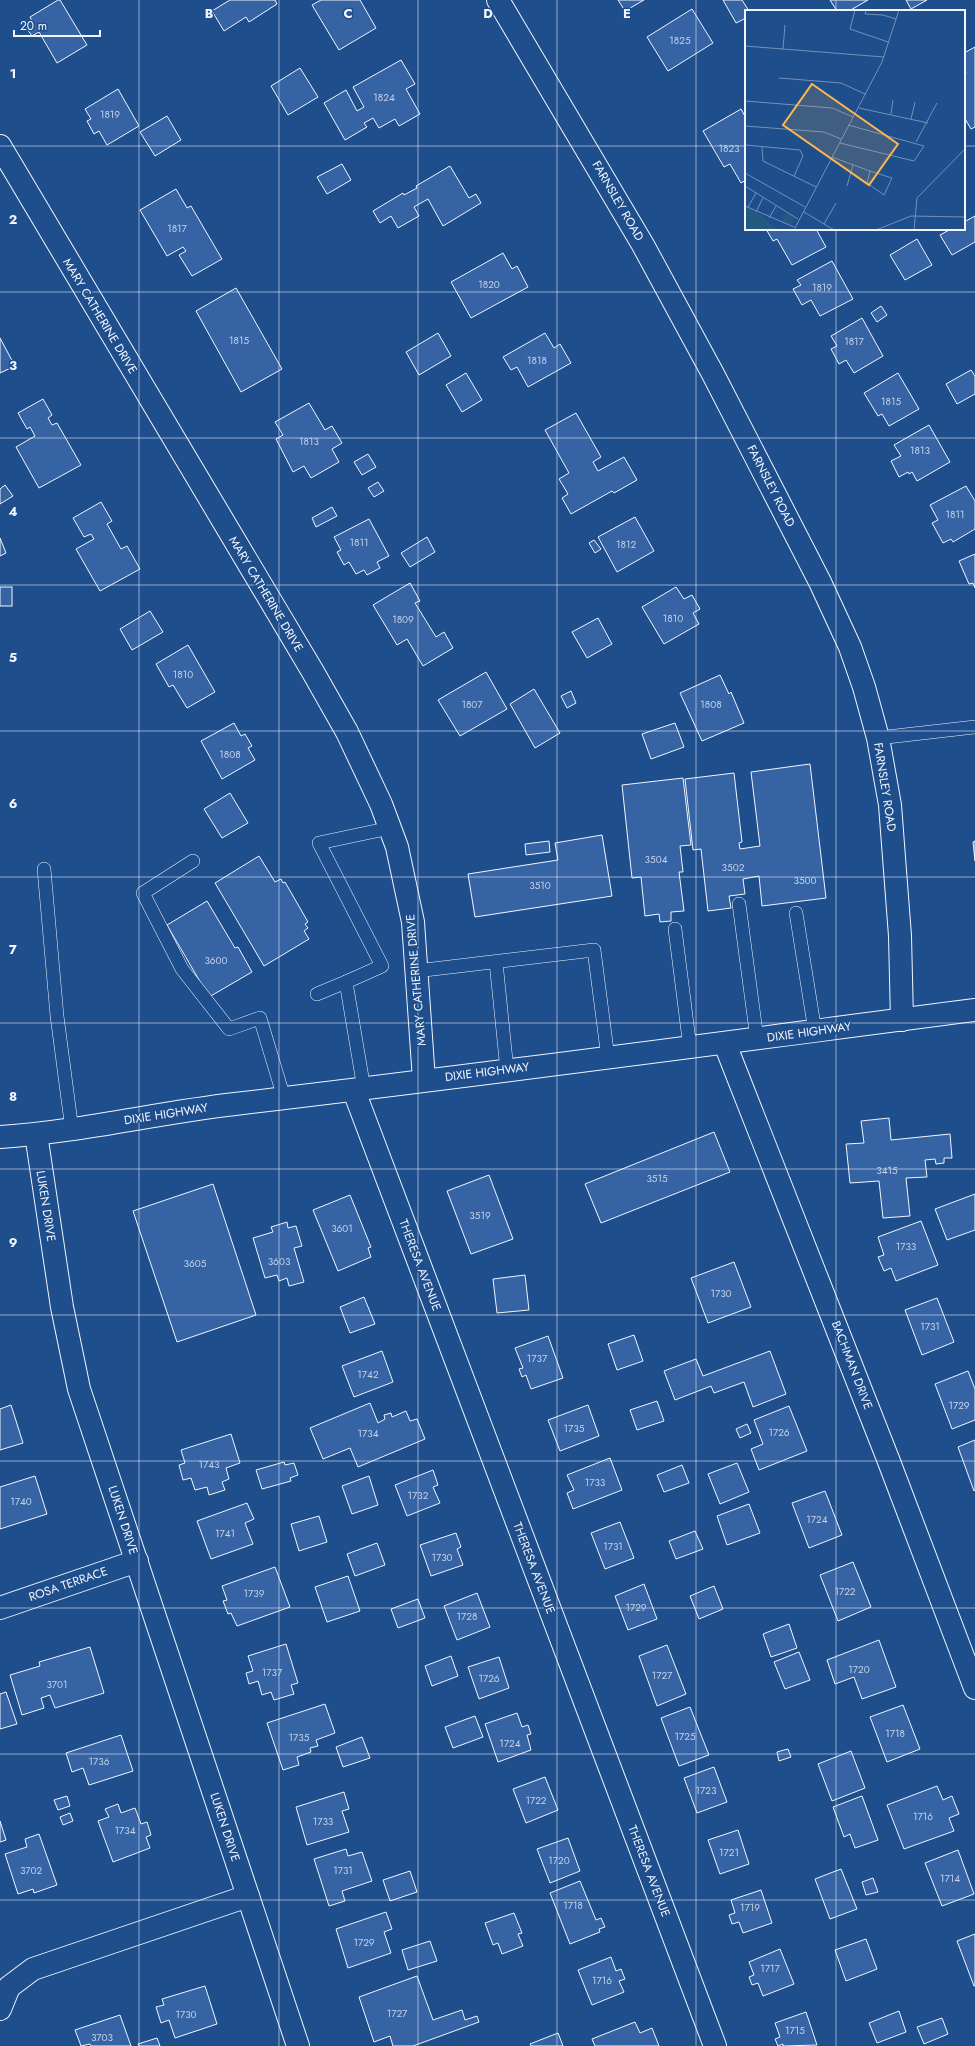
<svg xmlns="http://www.w3.org/2000/svg" width="975" height="2046" viewBox="0 0 975 2046" font-family="Jost,sans-serif">
  <rect width="100%" height="100%" fill="#1f4e8c"/>
  <g fill="#3563a3" stroke="#f2f6ff">
    <path d="M58,0H60L87,45L57,63L39,32L32,36L25,26L32,21L30,17Z"/>
    <path d="M230,0H275L277,4L249,22L246,17L224,31L212,11Z"/>
    <path d="M321,0H360L376,28L339,50L312,5Z"/>
    <path d="M618,0H644L625,11Z"/>
    <path d="M723,0H742L749,11H746V18L736,23Z"/>
    <path d="M830,0H868L849,11H837Z"/>
    <path d="M906,0H927L911,9Z"/>
    <path d="M692,9L713,43L668,71L647,37Z"/>
    <path d="M975,47V127L971,129L964,117V75L966,73L964,69V53Z"/>
    <path d="M401,60L415,84L406,89L420,114L399,126L395,119L379,128L373,118L364,123L367,127L345,140L324,103L346,90L357,111L364,107L353,87Z"/>
    <path d="M300,68L318,97L288,115L271,86Z"/>
    <path d="M118,89L139,126L107,145L99,131L94,134L87,121L91,119L85,109Z"/>
    <path d="M741,109L746,118V180L741,183L730,164L724,167L703,131Z"/>
    <path d="M167,116L181,140L155,156L140,132Z"/>
    <path d="M342,164L351,180L327,194L317,177Z"/>
    <path d="M450,166L469,198L476,194L481,203L443,226L428,199L414,207L419,216L398,228L391,216L380,223L373,211L403,193L404,195L417,188L416,186Z"/>
    <path d="M176,189L187,208L191,206L222,259L192,276L179,255L186,251L183,247L167,256L140,210Z"/>
    <path d="M975,216V242L952,255L940,235L951,229H964V222Z"/>
    <path d="M766,229H816L826,247L792,265L777,239L773,241Z"/>
    <path d="M917,239L932,265L905,280L890,255Z"/>
    <path d="M503,253L512,269L517,266L528,287L471,318L451,282Z"/>
    <path d="M832,261L853,299L820,316L811,300L802,305L793,289L801,285L797,280Z"/>
    <path d="M236,288L282,369L241,392L196,311Z"/>
    <path d="M881,306L887,315L877,322L871,313Z"/>
    <path d="M862,318L883,356L854,373L846,360L839,364L831,349L837,346L831,336Z"/>
    <path d="M438,333L451,356L419,375L406,352Z"/>
    <path d="M545,333L554,348L560,344L571,363L528,387L517,367L511,370L503,357Z"/>
    <path d="M0,338L15,366L0,373Z"/>
    <path d="M971,370L975,376V394L957,404L946,384Z"/>
    <path d="M466,373L482,400L462,412L446,385Z"/>
    <path d="M898,373L919,409L889,426L882,414L878,416L864,393Z"/>
    <path d="M43,399L52,415L48,418L52,425L57,423L81,465L39,488L16,447L35,436L30,427L27,429L18,413Z"/>
    <path d="M309,403L325,430L332,426L342,443L332,449L339,462L311,478L304,466L293,472L276,439L283,435L275,422Z"/>
    <path d="M576,413L601,457L593,462L598,471L624,457L637,480L614,493L612,491L571,514L562,498L568,494L559,479L569,473L545,430Z"/>
    <path d="M929,425L950,462L917,481L912,472L909,474L908,472L899,477L891,461L901,456L894,445Z"/>
    <path d="M368,454L376,467L362,475L354,462Z"/>
    <path d="M378,482L384,491L374,497L368,488Z"/>
    <path d="M5,485L13,496L0,504V489Z"/>
    <path d="M966,486L975,501V529L953,542L951,539L943,543L932,523L938,520L930,505Z"/>
    <path d="M101,502L112,521L107,524L121,549L127,546L140,569L100,591L76,549L94,539L91,534L84,537L73,518Z"/>
    <path d="M332,507L337,516L316,527L312,518Z"/>
    <path d="M635,517L654,551L617,572L598,537Z"/>
    <path d="M369,519L389,556L377,562L380,568L367,575L364,570L356,574L349,562L344,565L337,552L341,550L334,537Z"/>
    <path d="M427,537L435,552L410,567L401,553Z"/>
    <path d="M0,538L6,553L0,556Z"/>
    <path d="M594,540L601,549L595,553L589,543Z"/>
    <path d="M975,554V588L973,583L969,584L959,561Z"/>
    <path d="M410,583L420,601L415,603L436,637L444,632L453,648L423,666L407,639L397,645L373,605Z"/>
    <rect x="0" y="587" width="12" height="19"/>
    <path d="M676,587L684,599L692,595L700,609L693,613L699,624L664,644L642,607Z"/>
    <path d="M150,611L163,632L132,650L120,629Z"/>
    <path d="M598,618L612,644L587,658L572,632Z"/>
    <path d="M188,645L215,692L187,708L173,685L169,687L156,664Z"/>
    <path d="M486,672L507,709L460,736L438,700Z"/>
    <path d="M720,675L729,694L731,692L744,723L702,741L680,693Z"/>
    <path d="M534,689L560,733L535,748L510,704Z"/>
    <path d="M571,691L576,703L567,708L561,696Z"/>
    <path d="M234,723L241,736L245,734L252,746L248,748L255,760L222,779L201,741Z"/>
    <path d="M675,723L684,747L651,759L642,734Z"/>
    <path d="M810,764L826,898L762,906L759,876L743,879L745,894L729,896L731,908L708,911L701,849L693,850L685,779L734,773L742,842L739,843L740,849L760,846L751,772Z"/>
    <path d="M683,778L691,845L680,846L683,872H679L684,911L671,912V921L660,922L659,914L645,916L641,877L632,878L622,785Z"/>
    <path d="M230,793L248,823L222,838L204,809Z"/>
    <path d="M602,835L612,896L475,917L468,874L558,860L555,843Z"/>
    <path d="M549,841L550,852L526,855L525,844Z"/>
    <path d="M975,841V861L973,842Z"/>
    <path d="M259,856L275,882L281,879L283,883L285,882L308,922L305,924L308,928L304,931L309,939L264,966L215,883Z"/>
    <path d="M207,901L235,948L238,947L252,972L209,997L167,925Z"/>
    <path d="M889,1118L891,1140L950,1134L952,1158H944V1163L936,1164L935,1159L925,1160L927,1177L906,1178L910,1216L883,1218L879,1181L850,1183L846,1144L864,1143L861,1121Z"/>
    <path d="M714,1132L730,1172L601,1223L585,1184Z"/>
    <path d="M489,1175L513,1239L471,1254L447,1191Z"/>
    <path d="M213,1184L256,1315L177,1342L133,1211Z"/>
    <path d="M975,1194V1230L947,1240L935,1209Z"/>
    <path d="M350,1195L371,1247L368,1248L371,1257L338,1271L313,1210Z"/>
    <path d="M921,1221L938,1265L896,1281L891,1268L884,1271L878,1257L884,1255L878,1237Z"/>
    <path d="M287,1222L288,1228L296,1226L302,1246L294,1248L304,1282L289,1286L287,1278L279,1281L277,1275L265,1278L253,1238L273,1232L271,1227Z"/>
    <path d="M734,1262L751,1307L708,1323L691,1278Z"/>
    <path d="M525,1275L529,1310L497,1313L493,1279Z"/>
    <path d="M364,1297L375,1324L350,1333L340,1307Z"/>
    <path d="M937,1298L954,1342L922,1355L905,1310Z"/>
    <path d="M634,1335L643,1361L617,1370L608,1344Z"/>
    <path d="M548,1336L563,1378L531,1389L526,1375L522,1377L519,1369L523,1368L515,1348Z"/>
    <path d="M382,1351L393,1382L354,1397L342,1366Z"/>
    <path d="M770,1351L786,1394L753,1407L744,1382L714,1393L711,1386L675,1400L664,1371L696,1359L703,1376Z"/>
    <path d="M968,1371L975,1389V1420L952,1429L935,1384Z"/>
    <path d="M657,1401L664,1421L637,1430L630,1410Z"/>
    <path d="M370,1403L378,1423L385,1419L384,1415L391,1413L392,1417L406,1411L410,1421L417,1419L425,1439L358,1467L350,1448L323,1459L310,1428Z"/>
    <path d="M11,1405L23,1443L0,1450V1409Z"/>
    <path d="M588,1405L599,1436L560,1451L548,1420Z"/>
    <path d="M789,1406L807,1451L759,1470L751,1449L763,1444L754,1420Z"/>
    <path d="M747,1424L751,1433L740,1438L736,1429Z"/>
    <path d="M231,1434L240,1463L226,1468L229,1479L222,1482L225,1490L209,1495L207,1487L195,1490L191,1478L183,1480L179,1465L185,1463L181,1450Z"/>
    <path d="M975,1440V1490L974,1491L958,1447Z"/>
    <path d="M610,1458L622,1490L573,1509L567,1493L574,1490L567,1475Z"/>
    <path d="M284,1462L285,1465L294,1463L298,1475L290,1478L291,1481L262,1489L256,1470Z"/>
    <path d="M737,1463L749,1492L720,1504L708,1474Z"/>
    <path d="M682,1465L689,1483L664,1492L657,1475Z"/>
    <path d="M433,1470L438,1485L433,1487L440,1503L407,1516L395,1485Z"/>
    <path d="M35,1476L47,1514L0,1529V1487Z"/>
    <path d="M369,1476L378,1505L352,1514L342,1486Z"/>
    <path d="M825,1491L842,1535L809,1548L792,1503Z"/>
    <path d="M247,1503L254,1519L245,1523L253,1544L211,1559L197,1521Z"/>
    <path d="M749,1504L760,1533L727,1545L717,1516Z"/>
    <path d="M319,1516L327,1542L299,1551L291,1524Z"/>
    <path d="M620,1522L634,1558L605,1569L591,1533Z"/>
    <path d="M695,1531L703,1549L676,1559L669,1541Z"/>
    <path d="M456,1533L461,1547L457,1549L463,1565L431,1576L420,1545Z"/>
    <path d="M377,1543L385,1565L355,1576L347,1554Z"/>
    <path d="M853,1562L871,1607L838,1621L820,1575Z"/>
    <path d="M275,1567L290,1607L237,1626L231,1613L228,1614L223,1601L227,1600L222,1586Z"/>
    <path d="M348,1576L360,1611L327,1622L315,1587Z"/>
    <path d="M644,1584L657,1619L628,1630L615,1596Z"/>
    <path d="M714,1586L723,1609L699,1619L690,1596Z"/>
    <path d="M477,1593L490,1627L457,1640L444,1606Z"/>
    <path d="M418,1599L425,1618L398,1628L391,1609Z"/>
    <path d="M789,1624L797,1648L771,1657L763,1634Z"/>
    <path d="M879,1640L896,1687L862,1699L854,1677L835,1684L827,1660Z"/>
    <path d="M286,1644L298,1683L291,1685L294,1694L274,1700L271,1692L262,1695L258,1681L249,1684L246,1673L253,1671L248,1656Z"/>
    <path d="M667,1645L686,1694L657,1706L639,1656Z"/>
    <path d="M90,1647L104,1693L55,1708L50,1695L41,1698L44,1708L22,1715L10,1675L40,1666L39,1662Z"/>
    <path d="M799,1652L810,1680L785,1689L774,1662Z"/>
    <path d="M451,1656L458,1676L432,1686L425,1666Z"/>
    <path d="M499,1657L509,1688L479,1699L468,1667Z"/>
    <path d="M6,1692L17,1724L0,1729V1694Z"/>
    <path d="M325,1704L335,1733L316,1740L318,1746L310,1748L311,1752L297,1757L299,1765L283,1770L267,1723Z"/>
    <path d="M903,1705L920,1749L887,1762L870,1717Z"/>
    <path d="M690,1707L709,1755L679,1766L661,1718Z"/>
    <path d="M517,1713L522,1727L528,1725L531,1734L527,1735L531,1750L498,1762L485,1724Z"/>
    <path d="M475,1716L483,1737L453,1748L445,1727Z"/>
    <path d="M121,1735L133,1771L89,1785L83,1768L72,1772L66,1753Z"/>
    <path d="M362,1737L370,1758L343,1767L336,1747Z"/>
    <path d="M788,1749L791,1757L779,1761L777,1752Z"/>
    <path d="M851,1751L865,1788L832,1801L818,1764Z"/>
    <path d="M714,1767L727,1802L697,1813L684,1778Z"/>
    <path d="M545,1777L558,1810L526,1823L513,1789Z"/>
    <path d="M937,1786L943,1800L952,1796L959,1814L949,1818L954,1831L904,1849L887,1805Z"/>
    <path d="M344,1792L349,1809L342,1811L349,1832L307,1845L296,1807Z"/>
    <path d="M67,1796L70,1806L58,1810L54,1800Z"/>
    <path d="M862,1796L878,1840L855,1848L850,1834L844,1837L833,1807Z"/>
    <path d="M118,1804L121,1813L135,1808L141,1824L147,1822L151,1835L146,1837L150,1848L113,1862L98,1821L109,1817L105,1809Z"/>
    <path d="M70,1813L73,1821L63,1825L60,1817Z"/>
    <path d="M0,1821L6,1840L0,1842Z"/>
    <path d="M738,1830L749,1864L720,1874L708,1840Z"/>
    <path d="M39,1834L57,1885L34,1893L33,1889L18,1894L5,1854L27,1847L25,1839Z"/>
    <path d="M568,1838L580,1871L550,1883L537,1849Z"/>
    <path d="M346,1849L348,1856L362,1852L372,1881L342,1891L345,1901L329,1906L314,1859Z"/>
    <path d="M958,1850L974,1894L942,1906L925,1863Z"/>
    <path d="M841,1869L857,1909L830,1919L815,1879Z"/>
    <path d="M410,1871L417,1892L390,1901L383,1880Z"/>
    <path d="M873,1878L878,1892L866,1895L862,1882Z"/>
    <path d="M580,1881L596,1920L601,1918L605,1927L599,1929L600,1932L570,1944L550,1893Z"/>
    <path d="M761,1890L772,1923L743,1933L739,1922L732,1924L729,1915L735,1913L731,1900Z"/>
    <path d="M386,1912L392,1929L384,1932L391,1953L348,1968L336,1929Z"/>
    <path d="M514,1913L522,1933L518,1934L523,1946L502,1954L498,1943L493,1945L485,1923Z"/>
    <path d="M975,1934V1986H974L957,1941Z"/>
    <path d="M866,1939L877,1969L846,1981L835,1950Z"/>
    <path d="M430,1941L437,1961L408,1970L402,1950Z"/>
    <path d="M780,1949L794,1984L763,1996L758,1983L752,1985L749,1977L754,1975L749,1962Z"/>
    <path d="M611,1957L616,1971L621,1969L625,1979L619,1981L624,1992L592,2005L578,1970Z"/>
    <path d="M417,1976L433,2020L462,2010L465,2020L477,2016L479,2022L413,2046H393L390,2036L374,2042L359,1997Z"/>
    <path d="M205,1986L217,2024L175,2038L169,2020L161,2023L156,2007L164,2005L162,1999Z"/>
    <path d="M899,2011L906,2032L877,2043L869,2023Z"/>
    <path d="M806,2012L817,2045L783,2046V2044L778,2046L775,2039L780,2037L775,2023Z"/>
    <path d="M120,2015L131,2046H91L90,2044L81,2046L75,2030Z"/>
    <path d="M942,2018L948,2034L924,2044L917,2027Z"/>
    <path d="M635,2022L640,2033L652,2028L659,2046H595L592,2039Z"/>
    <path d="M558,2033L563,2046H531L530,2044Z"/>
    <path d="M157,2038L160,2046H139L138,2044Z"/>
  </g>
  <g fill="none" stroke-linecap="round" stroke-linejoin="round">
    <defs>
      <g id="lane">
        <path d="M878,738L975,727"/>
        <path d="M193,861L143,893L182,969L229,1029L260,1018L284,1098"/>
        <path d="M44,869L57,1016L72,1130"/>
        <path d="M739,904L757,1039"/>
        <path d="M796,913L815,1031"/>
        <path d="M675,929L690,1048"/>
        <path d="M496,962L507,1070"/>
        <path d="M416,971L594,950L608,1058"/>
        <path d="M317,994L346,982"/>
        <path d="M364,1089L346,982L382,966L319,843L390,828"/>
      </g>
      <g id="street">
        <path d="M498,0L643,245L713,374L820,582L850,647L864,687L878,738L890,805L900,936L902,1020"/>
        <path d="M0,146L313,672L347,732L381,804L397,847L413,922L424,1080"/>
        <path d="M725,1044L888,1459L975,1688"/>
        <path d="M354,1091L715,2046"/>
        <path d="M36,1134L62,1307L79,1389L248,1896"/>
        <path d="M0,1608L137,1561"/>
        <path d="M0,2009L9,1987L33,1969L248,1896L298,2046"/>
      </g>
      <path id="primary" d="M0,1137C79,1132 156,1113 235,1104C482,1075 728,1042 975,1010"/>
    </defs>
    <use href="#lane" stroke="#f2f6ff" stroke-width="14"/>
    <use href="#street" stroke="#f2f6ff" stroke-width="24"/>
    <use href="#primary" stroke="#f2f6ff" stroke-width="24"/>
    <use href="#lane" stroke="#1f4e8c" stroke-width="13"/>
    <use href="#street" stroke="#1f4e8c" stroke-width="22"/>
    <use href="#primary" stroke="#1f4e8c" stroke-width="22"/>
  </g>
  <path fill="none" stroke="#f2f6ff" stroke-width="1" stroke-opacity="0.55" d="M139,0V2046M279,0V2046M418,0V2046M557,0V2046M696,0V2046M836,0V11M0,146H746M964,146H975M836,229V2046M0,292H975M0,438H975M0,585H975M0,731H975M0,877H975M0,1023H975M0,1169H975M0,1315H975M0,1461H975M0,1608H975M0,1754H975M0,1900H975"/>
  <g text-anchor="middle" dominant-baseline="central" stroke-width="3" stroke-linejoin="round" paint-order="stroke">
    <g font-size="10" fill="#c3d1e8">
      <text x="680" y="40">1825</text>
      <text x="384" y="97">1824</text>
      <text x="110" y="114">1819</text>
      <text x="729" y="148">1823</text>
      <text x="177" y="228">1817</text>
      <text x="489" y="284">1820</text>
      <text x="822" y="287">1819</text>
      <text x="239" y="340">1815</text>
      <text x="854" y="341">1817</text>
      <text x="537" y="360">1818</text>
      <text x="891" y="401">1815</text>
      <text x="309" y="441">1813</text>
      <text x="920" y="450">1813</text>
      <text x="955" y="514">1811</text>
      <text x="359" y="542">1811</text>
      <text x="626" y="544">1812</text>
      <text x="673" y="618">1810</text>
      <text x="403" y="619">1809</text>
      <text x="183" y="674">1810</text>
      <text x="472" y="704">1807</text>
      <text x="711" y="704">1808</text>
      <text x="230" y="754">1808</text>
      <text x="656" y="859">3504</text>
      <text x="733" y="867">3502</text>
      <text x="805" y="880">3500</text>
      <text x="540" y="885">3510</text>
      <text x="216" y="960">3600</text>
      <text x="887" y="1170">3415</text>
      <text x="657" y="1178">3515</text>
      <text x="480" y="1215">3519</text>
      <text x="342" y="1228">3601</text>
      <text x="906" y="1246">1733</text>
      <text x="279" y="1261">3603</text>
      <text x="195" y="1263">3605</text>
      <text x="721" y="1293">1730</text>
      <text x="930" y="1326">1731</text>
      <text x="537" y="1358">1737</text>
      <text x="368" y="1374">1742</text>
      <text x="959" y="1405">1729</text>
      <text x="574" y="1428">1735</text>
      <text x="779" y="1432">1726</text>
      <text x="368" y="1433">1734</text>
      <text x="209" y="1464">1743</text>
      <text x="595" y="1482">1733</text>
      <text x="418" y="1495">1732</text>
      <text x="21" y="1501">1740</text>
      <text x="817" y="1519">1724</text>
      <text x="225" y="1533">1741</text>
      <text x="613" y="1546">1731</text>
      <text x="442" y="1557">1730</text>
      <text x="845" y="1591">1722</text>
      <text x="254" y="1593">1739</text>
      <text x="636" y="1607">1729</text>
      <text x="467" y="1616">1728</text>
      <text x="859" y="1669">1720</text>
      <text x="272" y="1672">1737</text>
      <text x="662" y="1675">1727</text>
      <text x="489" y="1678">1726</text>
      <text x="57" y="1684">3701</text>
      <text x="895" y="1733">1718</text>
      <text x="685" y="1736">1725</text>
      <text x="299" y="1737">1735</text>
      <text x="510" y="1743">1724</text>
      <text x="99" y="1761">1736</text>
      <text x="706" y="1790">1723</text>
      <text x="536" y="1800">1722</text>
      <text x="923" y="1816">1716</text>
      <text x="323" y="1821">1733</text>
      <text x="125" y="1830">1734</text>
      <text x="729" y="1852">1721</text>
      <text x="559" y="1860">1720</text>
      <text x="31" y="1870">3702</text>
      <text x="343" y="1870">1731</text>
      <text x="950" y="1878">1714</text>
      <text x="573" y="1905">1718</text>
      <text x="750" y="1907">1719</text>
      <text x="364" y="1942">1729</text>
      <text x="770" y="1968">1717</text>
      <text x="602" y="1980">1716</text>
      <text x="397" y="2013">1727</text>
      <text x="186" y="2014">1730</text>
      <text x="795" y="2030">1715</text>
      <text x="102" y="2037">3703</text>
    </g>
    <g font-size="12" fill="#f2f6ff" stroke="#1f4e8c">
      <text transform="translate(618 201) rotate(60)">FARNSLEY ROAD</text>
      <text transform="translate(100 316) rotate(59)">MARY CATHERINE DRIVE</text>
      <text transform="translate(771 486) rotate(63)">FARNSLEY ROAD</text>
      <text transform="translate(266 594) rotate(59)">MARY CATHERINE DRIVE</text>
      <text transform="translate(885 787) rotate(81)">FARNSLEY ROAD</text>
      <text transform="translate(416 980) rotate(-95)">MARY CATHERINE DRIVE</text>
      <text transform="translate(809 1032) rotate(-8)">DIXIE HIGHWAY</text>
      <text transform="translate(487 1072) rotate(-7)">DIXIE HIGHWAY</text>
      <text transform="translate(166 1114) rotate(-9)">DIXIE HIGHWAY</text>
      <text transform="translate(46 1206) rotate(81)">LUKEN DRIVE</text>
      <text transform="translate(420 1265) rotate(69)">THERESA AVENUE</text>
      <text transform="translate(852 1365) rotate(69)">BACHMAN DRIVE</text>
      <text transform="translate(123 1520) rotate(72)">LUKEN DRIVE</text>
      <text transform="translate(534 1568) rotate(69)">THERESA AVENUE</text>
      <text transform="translate(68 1584) rotate(-19)">ROSA TERRACE</text>
      <text transform="translate(225 1827) rotate(72)">LUKEN DRIVE</text>
      <text transform="translate(649 1871) rotate(69)">THERESA AVENUE</text>
    </g>
  </g>
  <g transform="translate(745 10)">
    <rect width="220" height="220" fill="#1f4e8c"/>
    <path d="M0,196L16,205L32,220H0ZM37 209a6 6 0 1 1 12 0a6 6 0 1 1-12 0Z" fill="#245a82"/>
    <path fill="none" stroke="#7391ba" stroke-width="1" d="M110,0L105,19L143,32M121,0L120,4L138,5L151,9M0,36L139,47M38,39L40,15M34,68L96,73L120,84M0,91L87,98L108,107M114,98L183,113M146,104L148,90M166,109L170,92M0,116L79,122L96,129M171,132L192,93M95,133L169,151L179,136L103,115M0,135L55,140L58,146L49,166M17,137L18,151L71,177M87,147L125,161M125,161L147,168L139,185L122,173ZM0,163L60,197M0,176L53,209M102,176L108,155M0,196L49,217M3,197L11,183M11,202L18,188M59,202L89,220M24,208L31,196M79,214L91,193M49,220L137,52L154,0M131,220L166,206L220,207M169,220L172,188L220,139"/>
    <path fill="#ffb74d" fill-opacity="0.15" stroke="#ffb74d" stroke-width="2" d="M67,74L153,134L124,175L38,115Z"/>
    <rect width="220" height="220" fill="none" stroke="#f2f6ff" stroke-width="2"/>
  </g>
  <g font-size="13" text-anchor="middle" font-weight="bold" fill="#f2f6ff" stroke="#1f4e8c" stroke-width="3" stroke-linejoin="round" paint-order="stroke">
    <text x="209" y="18">B</text>
    <text x="348" y="18">C</text>
    <text x="488" y="18">D</text>
    <text x="627" y="18">E</text>
    <text x="13" y="78">1</text>
    <text x="13" y="224">2</text>
    <text x="13" y="370">3</text>
    <text x="13" y="516">4</text>
    <text x="13" y="662">5</text>
    <text x="13" y="808">6</text>
    <text x="13" y="954">7</text>
    <text x="13" y="1101">8</text>
    <text x="13" y="1247">9</text>
  </g>
  <path d="M14 30v6h86v-6" fill="none" stroke="#f2f6ff" stroke-width="2"/>
  <text x="20" y="30" font-size="12" fill="#f2f6ff" stroke="#1f4e8c" stroke-width="3" paint-order="stroke">20 m</text>
</svg>
